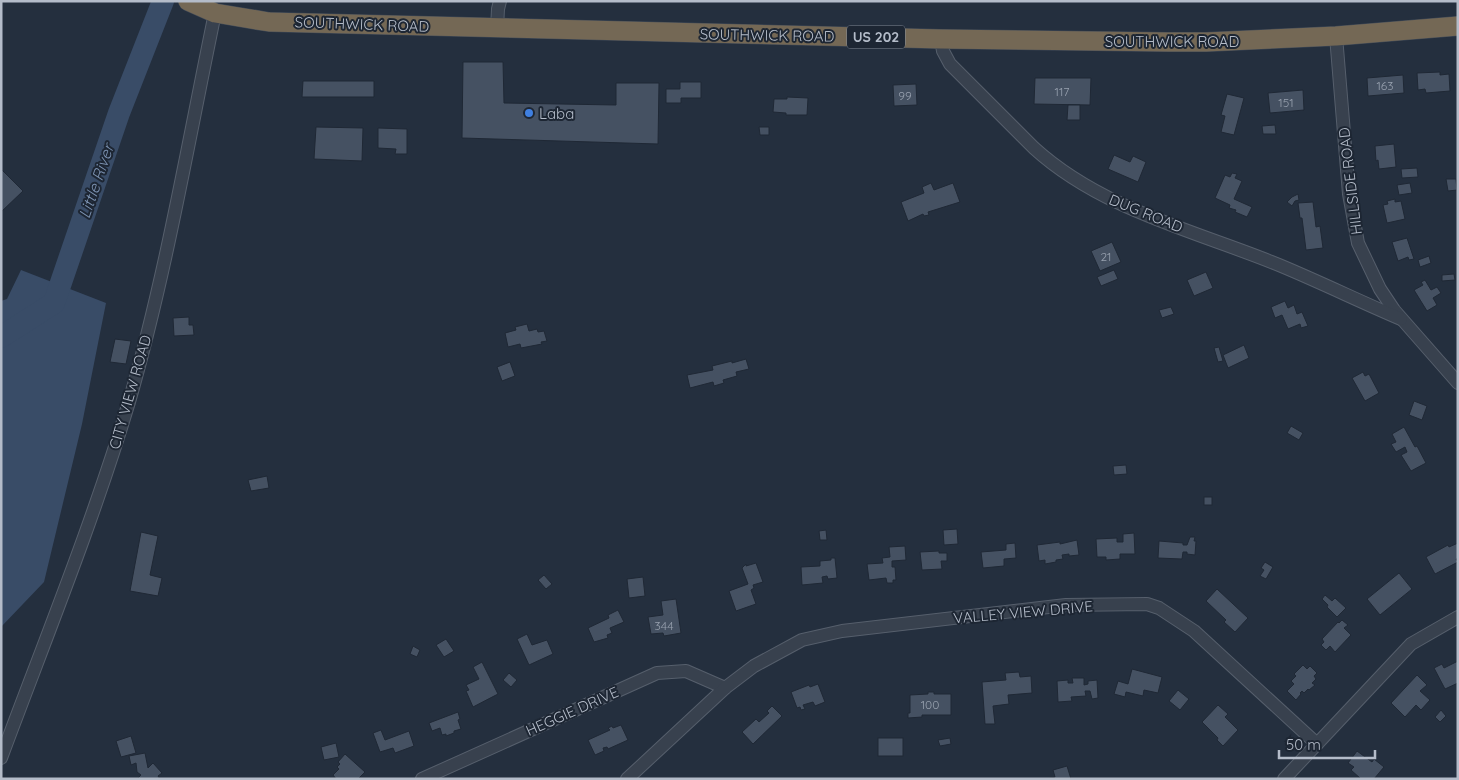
<svg xmlns="http://www.w3.org/2000/svg" width="1459" height="780" viewBox="0 0 1459 780" font-family="Quicksand,sans-serif">
  <rect width="100%" height="100%" fill="#242f3e"/>
  <path fill="#394c67" d="M21,270L106,303L82,424L44,582L1,627V301L7,299Z"/>
  <g fill="none" stroke-linecap="round" stroke-linejoin="round">
    <path stroke="#394c67" stroke-width="22" d="M1,337L54,303L119,113L163,1"/>
  </g>
  <g fill="#455162" stroke="#1f2835">
    <path d="M463,62H503L504,103L616,105V83H659L658,144L462,138Z"/>
    <path d="M1440,72V75L1449,74L1450,91L1426,93L1425,89L1418,90L1417,73Z"/>
    <path d="M1403,75L1404,93L1368,96L1367,78Z"/>
    <path d="M1035,78H1091L1090,105L1034,104Z"/>
    <path d="M303,81H374V97H302Z"/>
    <path d="M680,82H701V98H681V103H666V89H680Z"/>
    <path d="M916,84L917,105L894,106L893,85Z"/>
    <path d="M1303,90L1304,110L1270,113L1268,93Z"/>
    <path d="M1227,94L1244,98L1234,135L1221,132L1225,116L1221,115Z"/>
    <path d="M787,97L808,98L807,115H786V113L773,112L774,99H787Z"/>
    <path d="M1068,105H1080V120H1067Z"/>
    <path d="M1275,125L1276,134H1263L1262,126Z"/>
    <path d="M316,127L363,128L362,161L314,159Z"/>
    <path d="M759,127H769V135H760Z"/>
    <path d="M378,128L407,129V154H395L396,149L378,148Z"/>
    <path d="M1394,144L1396,167L1379,169L1378,160L1376,161L1375,146Z"/>
    <path d="M1114,155L1130,162L1133,156L1146,162L1138,182L1108,169Z"/>
    <path d="M1417,168L1418,177L1402,178L1401,169Z"/>
    <path d="M1,169L23,191L1,212Z"/>
    <path d="M1232,173L1237,174L1235,178L1242,181L1234,199L1252,207L1247,217L1235,212L1236,210L1229,208L1230,205L1215,198L1225,175L1230,177Z"/>
    <path d="M1446,179H1456L1457,190L1448,191Z"/>
    <path d="M931,183L934,190L953,183L960,202L928,212L929,215L924,216L923,214L908,221L901,202L924,193L922,187Z"/>
    <path d="M1410,183L1412,193L1399,195L1397,185Z"/>
    <path d="M1298,194L1299,200L1295,201L1292,206L1287,202L1292,197Z"/>
    <path d="M1395,199V202L1401,201L1405,219L1387,223L1383,205L1388,204L1387,201Z"/>
    <path d="M1313,202L1316,227L1320,226L1323,248L1306,250L1302,218H1300L1298,203Z"/>
    <path d="M1407,238L1414,259L1409,260L1408,257L1398,261L1392,242Z"/>
    <path d="M1112,242L1121,262L1100,271L1091,251Z"/>
    <path d="M1429,256L1431,263L1420,267L1418,260Z"/>
    <path d="M1114,270L1118,279L1101,286L1097,277Z"/>
    <path d="M1206,272L1213,288L1194,296L1187,280Z"/>
    <path d="M1454,274L1455,280L1442,281V275Z"/>
    <path d="M1425,280L1431,290L1437,287L1441,293L1433,298L1437,305L1427,311L1414,290L1423,285L1421,282Z"/>
    <path d="M1285,301L1288,308L1294,305L1297,314L1302,312L1308,326L1301,328L1300,324L1288,329L1282,315L1275,318L1271,307Z"/>
    <path d="M1171,307L1174,314L1162,318L1159,310Z"/>
    <path d="M189,317V325H193L194,335L174,336L173,318Z"/>
    <path d="M527,324L529,331L537,329L538,332L544,331L547,341L541,342L542,344L521,348L520,344L508,347L505,333L516,330L515,327Z"/>
    <path d="M115,339L131,341L126,364L110,362Z"/>
    <path d="M1244,345L1249,358L1228,368L1223,355Z"/>
    <path d="M1219,347L1223,361L1218,362L1214,348Z"/>
    <path d="M746,359L749,369L736,372L737,376L723,380L724,383L714,386L713,382L690,388L687,375L713,370L712,366L732,361V363Z"/>
    <path d="M510,362L515,376L502,381L497,367Z"/>
    <path d="M1363,372L1365,376L1369,374L1379,393L1365,401L1352,378Z"/>
    <path d="M1414,401L1427,406L1422,420L1409,415Z"/>
    <path d="M1291,426L1303,433L1299,440L1287,433Z"/>
    <path d="M1404,427L1415,447L1417,446L1426,463L1411,471L1401,455L1407,452L1405,447L1396,452L1391,444L1396,442L1392,434Z"/>
    <path d="M1126,465L1127,474L1114,475L1113,466Z"/>
    <path d="M267,476L269,488L251,491L248,480Z"/>
    <rect x="1204" y="497" width="8" height="8"/>
    <path d="M957,529L958,544L944,545L943,530Z"/>
    <path d="M826,530L827,540H820L819,531Z"/>
    <path d="M141,532L158,536L150,575L162,578L158,596L130,591Z"/>
    <path d="M1134,533L1135,554H1120V559L1106,560V557H1097L1096,539L1117,538V542H1123V534Z"/>
    <path d="M1190,537H1195L1194,541H1196L1195,555L1187,554V552H1183L1182,559L1158,558L1159,541L1183,543V545H1187Z"/>
    <path d="M1077,540L1079,555L1069,556V554L1062,555L1063,559L1056,560V562L1045,564V560L1039,561L1037,545L1060,542V544Z"/>
    <path d="M1015,543L1016,558L1004,559V566L983,568L981,552L1006,550V544Z"/>
    <path d="M1458,543V559H1456L1458,562L1435,574L1426,557L1448,545L1449,547Z"/>
    <path d="M905,546L906,560L892,561V567H895L896,580H893V583H887L886,578L869,580L867,564L883,563L882,558L890,557L889,547Z"/>
    <path d="M939,551V553H947V561H941L942,569L922,570L920,552Z"/>
    <path d="M831,558H835L837,578L828,579L827,576L822,577L823,583L802,585L801,567L820,566V561L831,560Z"/>
    <path d="M1265,562L1273,567L1266,579L1260,576L1264,570L1261,568Z"/>
    <path d="M756,563L763,582L753,585L754,588L751,590L756,604L736,611L729,591L748,584L742,568L746,564V566Z"/>
    <path d="M1399,573L1412,589L1380,615L1367,599Z"/>
    <path d="M544,575L552,584L546,589L538,580Z"/>
    <path d="M643,577L645,596L629,598L627,579Z"/>
    <path d="M1217,589L1248,618L1235,632L1224,622L1226,620L1206,601Z"/>
    <path d="M1325,595L1332,601L1335,598L1346,608L1337,617L1327,607L1328,605L1322,599Z"/>
    <path d="M676,599L681,633L664,636L663,633L651,634L648,617L663,615L661,601Z"/>
    <path d="M618,610L624,622L610,628L612,633L607,635L608,638L594,642L588,628L609,618L608,615Z"/>
    <path d="M1342,620L1348,625L1344,628L1351,635L1335,652L1330,646L1326,650L1321,645L1324,642L1322,639L1338,622L1339,623Z"/>
    <path d="M527,634L532,645L547,640L553,654L529,665L517,639Z"/>
    <path d="M446,639L454,651L444,657L436,645Z"/>
    <path d="M413,646L420,650L417,657L410,654Z"/>
    <path d="M1458,661V683L1445,689L1434,668L1442,664L1444,668Z"/>
    <path d="M482,662L498,694L473,707L466,691L469,690L466,685L479,679L473,667Z"/>
    <path d="M1303,665L1307,669L1310,666L1317,673L1314,676L1316,679L1312,683L1315,685L1309,690L1308,689L1304,693L1302,691L1300,693L1301,694L1296,700L1287,691L1294,684L1291,681L1296,676L1294,674Z"/>
    <path d="M1132,669L1162,677L1158,693L1144,690L1143,696L1126,692L1125,697L1114,694L1118,681L1128,684Z"/>
    <path d="M1019,672L1020,677L1031,676L1032,693L1008,695L1009,704L993,706L995,724H985L982,682L1006,680L1005,673Z"/>
    <path d="M509,673L517,680L511,687L503,680Z"/>
    <path d="M1417,675L1427,685L1420,691L1430,700L1421,710L1416,705L1405,717L1391,703Z"/>
    <path d="M1072,678H1084V685L1088,684V681L1097,680L1098,698L1092,699L1090,691H1085L1086,696L1071,697L1072,701L1058,702L1057,681L1068,680V683H1073Z"/>
    <path d="M818,684L825,702L815,706L813,702L803,705L805,709L801,710L800,707L797,708L791,692L809,685L810,687Z"/>
    <path d="M1178,690L1189,699L1180,710L1169,701Z"/>
    <path d="M928,692H934V694H951V715H922V717L908,718V713H910V695L928,694Z"/>
    <path d="M1218,705L1228,714L1225,717L1238,730L1223,746L1217,740L1218,738L1202,722Z"/>
    <path d="M772,706L782,716L753,744L742,732L756,719L759,722L769,713L767,711Z"/>
    <path d="M1441,710L1446,716L1440,722L1435,717Z"/>
    <path d="M458,712L460,719L458,720L461,729L454,731V733L446,736V734L442,735L440,728L432,731L429,723Z"/>
    <path d="M621,725L628,740L608,749L607,747L603,748L604,751L595,755L588,740L610,730L608,728L612,726L613,728Z"/>
    <path d="M381,730L385,740L409,731L414,746L395,753L393,748L380,752L373,733Z"/>
    <path d="M131,736L136,753L121,757L116,741Z"/>
    <rect x="878" y="738" width="25" height="18"/>
    <path d="M950,738L951,744L940,746L938,740Z"/>
    <path d="M336,743L339,757L324,760L321,747Z"/>
    <path d="M1357,751L1372,762L1374,759L1384,767L1374,779H1361L1351,770L1354,767L1348,763Z"/>
    <path d="M145,753L148,768L153,763L162,773L158,776L160,779H137L141,775L137,772L136,763L131,765L129,756Z"/>
    <path d="M345,754L365,772L358,779H336L333,775L339,769L337,767L340,764L338,762Z"/>
    <path d="M1067,766L1071,779H1047L1055,777L1053,770Z"/>
  </g>
  <g fill="none" stroke-linecap="round" stroke-linejoin="round">
    <defs>
      <g id="minor">
        <path d="M497,28L498,9L500,1"/>
        <path d="M1336,36L1349,194L1358,243L1380,289L1394,310L1458,383"/>
        <path d="M941,39L943,51L950,64L1034,148C1102,210 1196,231 1279,265C1320,282 1361,302 1401,319"/>
        <path d="M1,758C45,640 93,522 129,402C166,274 188,143 215,13"/>
        <path d="M422,779L657,673L686,671L725,688"/>
        <path d="M627,779L725,688L754,666L802,640L842,631L1066,605L1147,604L1159,608L1194,631L1317,744L1411,644L1458,617"/>
        <path d="M1284,779L1317,744"/>
      </g>
      <path id="highway" d="M188,1L215,13L269,22L941,39L1168,42H1206L1336,36L1458,26"/>
    </defs>
    <use href="#minor" stroke="#565f6c" stroke-width="14"/>
    <use href="#highway" stroke="#434c59" stroke-width="20"/>
    <use href="#minor" stroke="#38414e" stroke-width="12"/>
    <use href="#highway" stroke="#746855" stroke-width="19"/>
  </g>
  <circle fill="#3f7fe0" stroke="#1d2633" stroke-width="2" cx="529" cy="113" r="5"/>
  <g text-anchor="middle" dominant-baseline="central" stroke-width="4" stroke-linejoin="round" paint-order="stroke">
    <g font-size="12" fill="#98a1af">
      <text x="1385" y="85">163</text>
      <text x="1062" y="91">117</text>
      <text x="905" y="95">99</text>
      <text x="1286" y="102">151</text>
      <text x="1106" y="256">21</text>
      <text x="664" y="625">344</text>
      <text x="930" y="704">100</text>
    </g>
    <rect fill="#1d2633" stroke="#878f9c" stroke-width="1" x="847" y="25.5" width="58" height="23" rx="4"/>
    <g font-size="14" font-weight="bold" fill="#b4bcc9">
      <text x="876" y="37">US 202</text>
    </g>
    <g font-size="15" fill="#b4bcc9" stroke="#1d2633">
      <text transform="translate(362 24) rotate(2)">SOUTHWICK ROAD</text>
      <text transform="translate(767 35) rotate(1)">SOUTHWICK ROAD</text>
      <text x="1172" y="41">SOUTHWICK ROAD</text>
      <text transform="translate(1350 181) rotate(-97)">HILLSIDE ROAD</text>
      <text transform="translate(1146 213) rotate(22)">DUG ROAD</text>
      <text transform="translate(130 392) rotate(-74)">CITY VIEW ROAD</text>
      <text transform="translate(1023 612) rotate(-5)">VALLEY VIEW DRIVE</text>
      <text transform="translate(572 711) rotate(-24)">HEGGIE DRIVE</text>
    </g>
    <g font-size="15" fill="#b4bcc9" stroke="#1d2633" text-anchor="start">
      <text x="539" y="113">Laba</text>
    </g>
    <g font-size="16" font-style="italic" fill="#7c92b1" stroke="#1d2633">
      <text transform="translate(96 181) rotate(-71)">Little River</text>
    </g>
  </g>
  <rect width="1459" height="780" fill="none" stroke="#b4bcc9" stroke-width="5"/>
  <path d="M1279 750v8h96v-8" fill="none" stroke="#b4bcc9" stroke-width="2.5"/>
  <text x="1286" y="750" font-size="15" fill="#b4bcc9" stroke="#1d2633" stroke-width="4" paint-order="stroke">50 m</text>
</svg>
